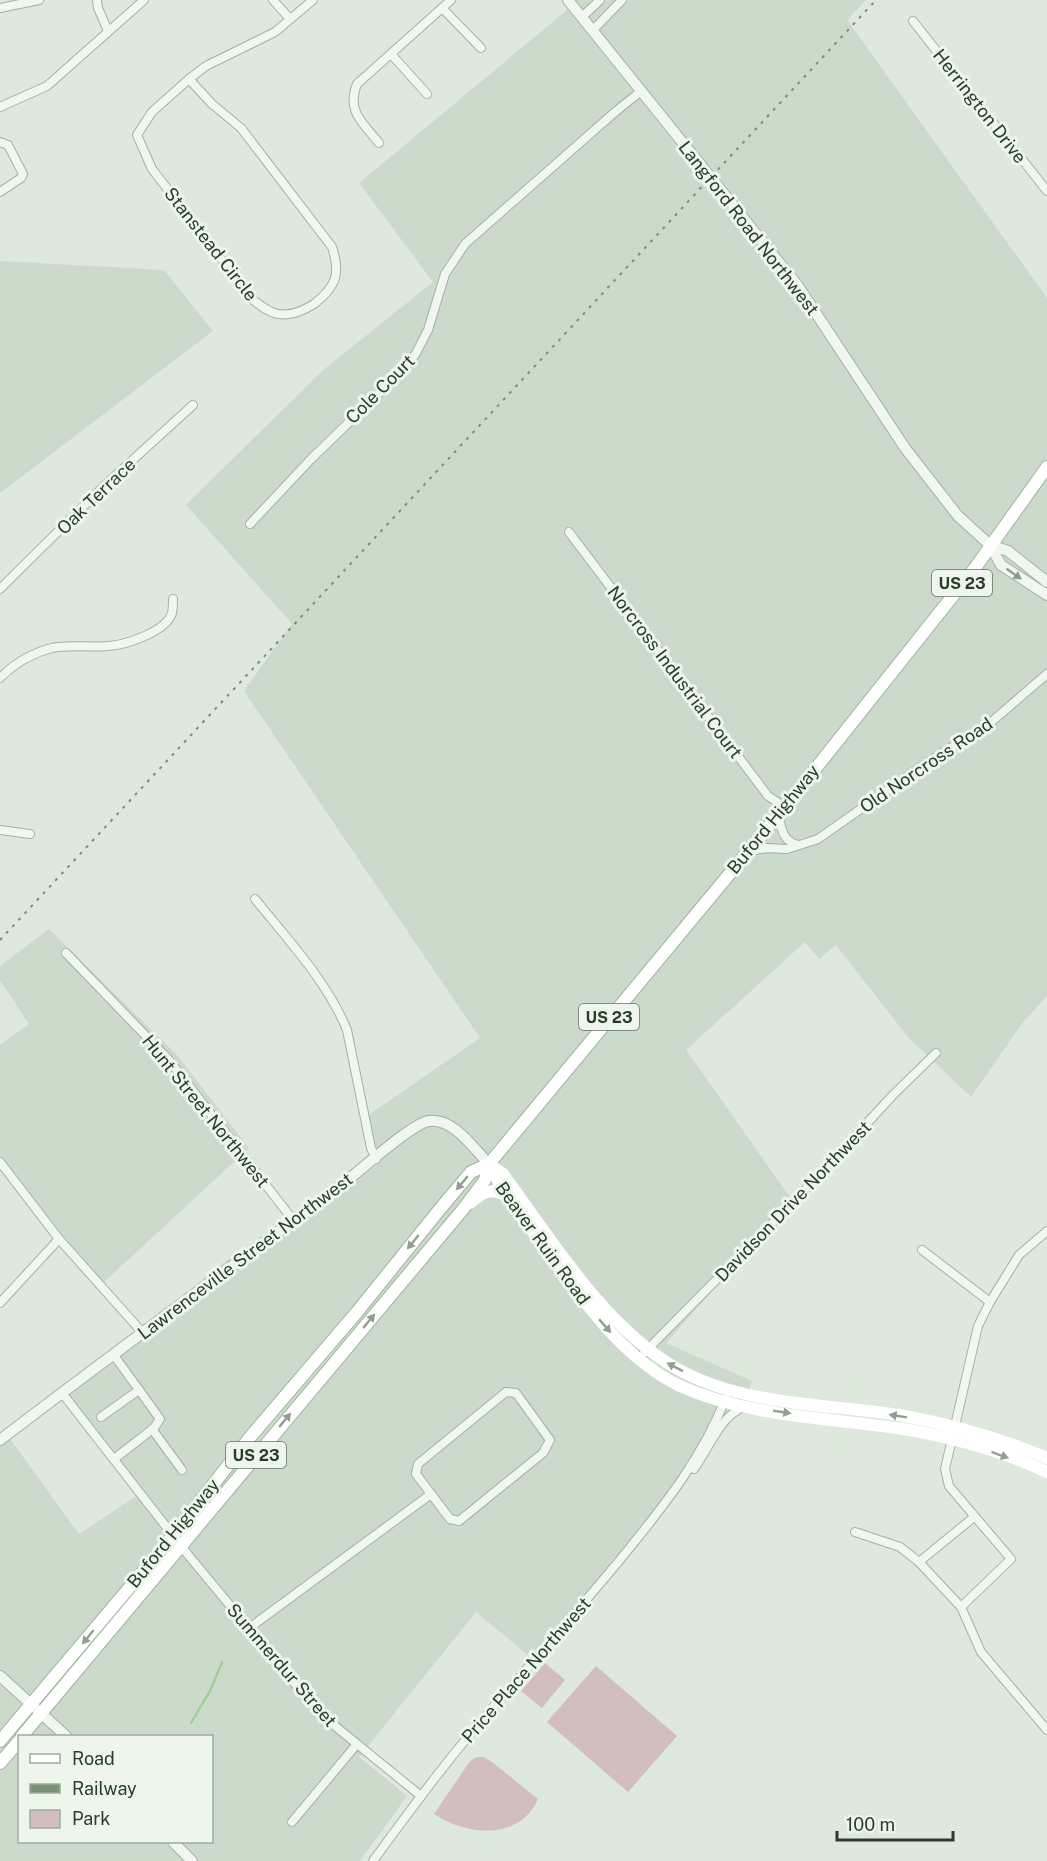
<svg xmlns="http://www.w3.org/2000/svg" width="1047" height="1861" viewBox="0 0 1047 1861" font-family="'Public Sans',sans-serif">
  <rect width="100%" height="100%" fill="#dee8dd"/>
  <g fill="#ccdacb" fill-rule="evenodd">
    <path d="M569,0H866L847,20L1047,298V996L1023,1022L971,1097L908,1037L836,945L819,959L805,942L686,1050L797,1207L736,1264L666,1343L752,1381L745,1403L676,1492L535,1661L476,1612L359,1757L407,1796L360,1861H0V1435L5,1432L79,1534L144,1491L61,1395L223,1263L322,1200L378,1157L363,1119L480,1038L244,691L292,624L186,505L322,371L433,282L359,183L573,5ZM20,1736H212V1842H20Z"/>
    <path d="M0,261L164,270L213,331L0,493Z"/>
    <path d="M49,929L177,1055L249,1148L103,1283L50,1223L0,1159V1045L29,1024L0,980V966Z"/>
  </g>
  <g fill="#d2bfbd">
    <path d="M545,1663L565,1680L542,1708L521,1691Z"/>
    <path d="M596,1666L677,1736L628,1792L547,1722Z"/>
    <path d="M479,1757H484L492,1762L538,1799C520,1841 466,1836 434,1814L468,1764L474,1758Z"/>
  </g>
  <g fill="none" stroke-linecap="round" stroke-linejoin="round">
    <path stroke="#9ecb95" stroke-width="2" d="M191,1723L210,1691L222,1662"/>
    <defs>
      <g id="minor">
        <path d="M97,0L98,8L108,31"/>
        <path d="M273,0L290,19"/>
        <path d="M0,8L39,0"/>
        <path d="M442,8L481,48"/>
        <path d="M583,16L600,0"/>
        <path d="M913,21L1047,191"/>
        <path d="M593,30L622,0"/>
        <path d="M391,54L427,94"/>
        <path d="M189,79L212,104L241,128L332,247C341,274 336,287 314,304C303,311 291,316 278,314C268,312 261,306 253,300L152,169L137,135L152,112Z"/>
        <path d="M189,79L206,66L275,32L313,0"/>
        <path d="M0,107L47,86L144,0"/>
        <path d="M0,142L8,145L23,174L21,178L0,192"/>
        <path d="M379,143C363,123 346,111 357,84L451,0"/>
        <path d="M250,524L311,459L401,372L415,355L428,330L445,274L465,244L615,112L640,92"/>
        <path d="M569,532L768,796L785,807"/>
        <path d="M0,589L103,487L193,405"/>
        <path d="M0,678C15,663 32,653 52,648C70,644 89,648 108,646C125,645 166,632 172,613C173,609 173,604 173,599"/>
        <path d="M778,815C782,829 782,841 798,845"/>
        <path d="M0,830L30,834"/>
        <path d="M749,851L767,848L787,849L818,839L919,768L990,723L1047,674"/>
        <path d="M255,899C288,940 327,981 347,1030L371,1148L376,1159"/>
        <path d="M66,953L169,1060L293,1220"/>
        <path d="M0,1162L59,1239L142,1332"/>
        <path d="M1047,1231L1019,1255L990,1302L978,1326L945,1469L949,1486L1011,1559L961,1607L981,1652L1047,1730"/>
        <path d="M922,1250L990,1302"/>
        <path d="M0,1303L59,1239"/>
        <path d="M113,1354L160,1419L154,1428L114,1459"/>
        <path d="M639,1358L811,1184L893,1095L936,1053"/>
        <path d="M506,1392L516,1393L550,1440L543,1453L459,1521L450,1519L416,1474L418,1464Z"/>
        <path d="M62,1393L189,1556L306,1697L330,1722L421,1796"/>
        <path d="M101,1417L139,1390"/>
        <path d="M152,1429L182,1470"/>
        <path d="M694,1469C710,1447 718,1419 743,1407"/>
        <path d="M855,1532L900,1547L919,1562L961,1607"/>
        <path d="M919,1562L974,1517"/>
        <path d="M248,1629L431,1494"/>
        <path d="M292,1822L357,1744"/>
        <path d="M373,1861C414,1805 456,1748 503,1696C545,1648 587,1600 628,1550C666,1503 704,1455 726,1397"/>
      </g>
      <g id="tertiary">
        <path d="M568,0L798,286L905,448L958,516L990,545L1008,551L1047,582"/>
        <path d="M990,545L1001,565L1047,595"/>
        <path d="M0,1440C115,1352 233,1266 349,1179C364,1167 413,1123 429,1121C454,1118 473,1148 489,1164"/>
        <path d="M0,1676L66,1736"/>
        <path d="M173,1842L192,1861"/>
      </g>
      <g id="primary">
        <path d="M22,1736L464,1208L485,1180L489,1164L785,807L975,568L1047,467"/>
        <path d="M0,1741L173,1536L251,1436L357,1312L440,1209L471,1172L489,1164"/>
        <path d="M0,1763L20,1740"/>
      </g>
    </defs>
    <use href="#minor" stroke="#a3b2a2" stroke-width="10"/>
    <use href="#tertiary" stroke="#a3b2a2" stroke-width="12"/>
    <use href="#primary" stroke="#9db49b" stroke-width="14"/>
    <use href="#minor" stroke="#f0f6f0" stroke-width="8"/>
    <use href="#tertiary" stroke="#f0f6f0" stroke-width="10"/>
    <g stroke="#fff" stroke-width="12">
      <path d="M489,1164C507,1201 534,1232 558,1266C591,1311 628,1361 680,1386C749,1417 829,1418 903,1429C951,1437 1003,1451 1047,1472"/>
      <path d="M490,1165L503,1174C550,1238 598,1317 666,1362C733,1406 822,1403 899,1415C950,1424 999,1438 1047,1458"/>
      <path d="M470,1203C481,1193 493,1186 506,1196"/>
    </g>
    <use href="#primary" stroke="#fff" stroke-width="12"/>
    <path stroke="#779275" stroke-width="2" stroke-dasharray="3 6" stroke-linecap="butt" d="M0,940L876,0"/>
  </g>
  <defs><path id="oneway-solid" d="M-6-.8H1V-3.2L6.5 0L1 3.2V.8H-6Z" transform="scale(1.5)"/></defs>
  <use fill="#8b9a8a" href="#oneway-solid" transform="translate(1014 574) rotate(35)"/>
  <g fill="#929f92">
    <use href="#oneway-solid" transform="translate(462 1183) rotate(130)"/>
    <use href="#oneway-solid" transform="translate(413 1242) rotate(129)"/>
    <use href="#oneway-solid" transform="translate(369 1321) rotate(-50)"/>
    <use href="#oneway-solid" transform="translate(605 1326) rotate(49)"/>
    <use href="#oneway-solid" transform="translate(675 1367) rotate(-153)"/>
    <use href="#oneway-solid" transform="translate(782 1412) rotate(9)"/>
    <use href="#oneway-solid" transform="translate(898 1416) rotate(-171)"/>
    <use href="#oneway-solid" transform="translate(285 1420) rotate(-50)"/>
    <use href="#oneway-solid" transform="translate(1000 1455) rotate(20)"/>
    <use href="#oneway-solid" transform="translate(88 1637) rotate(129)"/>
  </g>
  <g text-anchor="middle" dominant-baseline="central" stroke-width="6" stroke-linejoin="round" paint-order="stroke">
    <g fill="#edf5ec" stroke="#627661" stroke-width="1.5">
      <rect x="932" y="570" width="60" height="26" rx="4.5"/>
      <rect x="579" y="1004" width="60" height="26" rx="4.5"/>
      <rect x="226" y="1442" width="60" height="26" rx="4.5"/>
    </g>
    <g font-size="16" font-weight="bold" fill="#263f25">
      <text x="962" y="583">US 23</text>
      <text x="609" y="1017">US 23</text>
      <text x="256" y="1455">US 23</text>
    </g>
    <g font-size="18" fill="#263f25" stroke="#edf5ec">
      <text transform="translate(980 106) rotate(52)">Herrington Drive</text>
      <text transform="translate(749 228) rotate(52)">Langford Road Northwest</text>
      <text transform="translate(211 244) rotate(52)">Stanstead Circle</text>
      <text transform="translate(380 389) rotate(-45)">Cole Court</text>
      <text transform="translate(96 496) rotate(-44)">Oak Terrace</text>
      <text transform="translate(675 672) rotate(53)">Norcross Industrial Court</text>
      <text transform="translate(926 765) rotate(-34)">Old Norcross Road</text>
      <text transform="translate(773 819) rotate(-51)">Buford Highway</text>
      <text transform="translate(206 1111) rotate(51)">Hunt Street Northwest</text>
      <text transform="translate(793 1201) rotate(-46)">Davidson Drive Northwest</text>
      <text transform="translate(543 1243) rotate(54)">Beaver Ruin Road</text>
      <text transform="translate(245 1256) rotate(-37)">Lawrenceville Street Northwest</text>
      <text transform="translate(173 1533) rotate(-51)">Buford Highway</text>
      <text transform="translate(282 1665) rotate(49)">Summerdur Street</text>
      <text transform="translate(526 1670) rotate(-49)">Price Place Northwest</text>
    </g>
  </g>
  <rect x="18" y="1735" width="195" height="108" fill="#edf5ec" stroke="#9dac9c" stroke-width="1.5"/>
  <rect x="30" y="1754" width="30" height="9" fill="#ffffff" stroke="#9dac9c" stroke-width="1.5"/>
  <text x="72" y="1765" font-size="18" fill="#263f25">Road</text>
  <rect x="30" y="1784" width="30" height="9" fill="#779275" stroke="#9dac9c" stroke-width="1.5"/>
  <text x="72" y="1795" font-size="18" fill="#263f25">Railway</text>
  <rect x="30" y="1810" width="30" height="18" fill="#d2bfbd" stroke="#9dac9c" stroke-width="1.5"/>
  <text x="72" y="1825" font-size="18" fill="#263f25">Park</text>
  <path d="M837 1831v9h116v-9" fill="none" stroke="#263f25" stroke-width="3"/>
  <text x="846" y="1831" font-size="18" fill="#263f25" stroke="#edf5ec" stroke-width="4.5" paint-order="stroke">100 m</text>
</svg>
